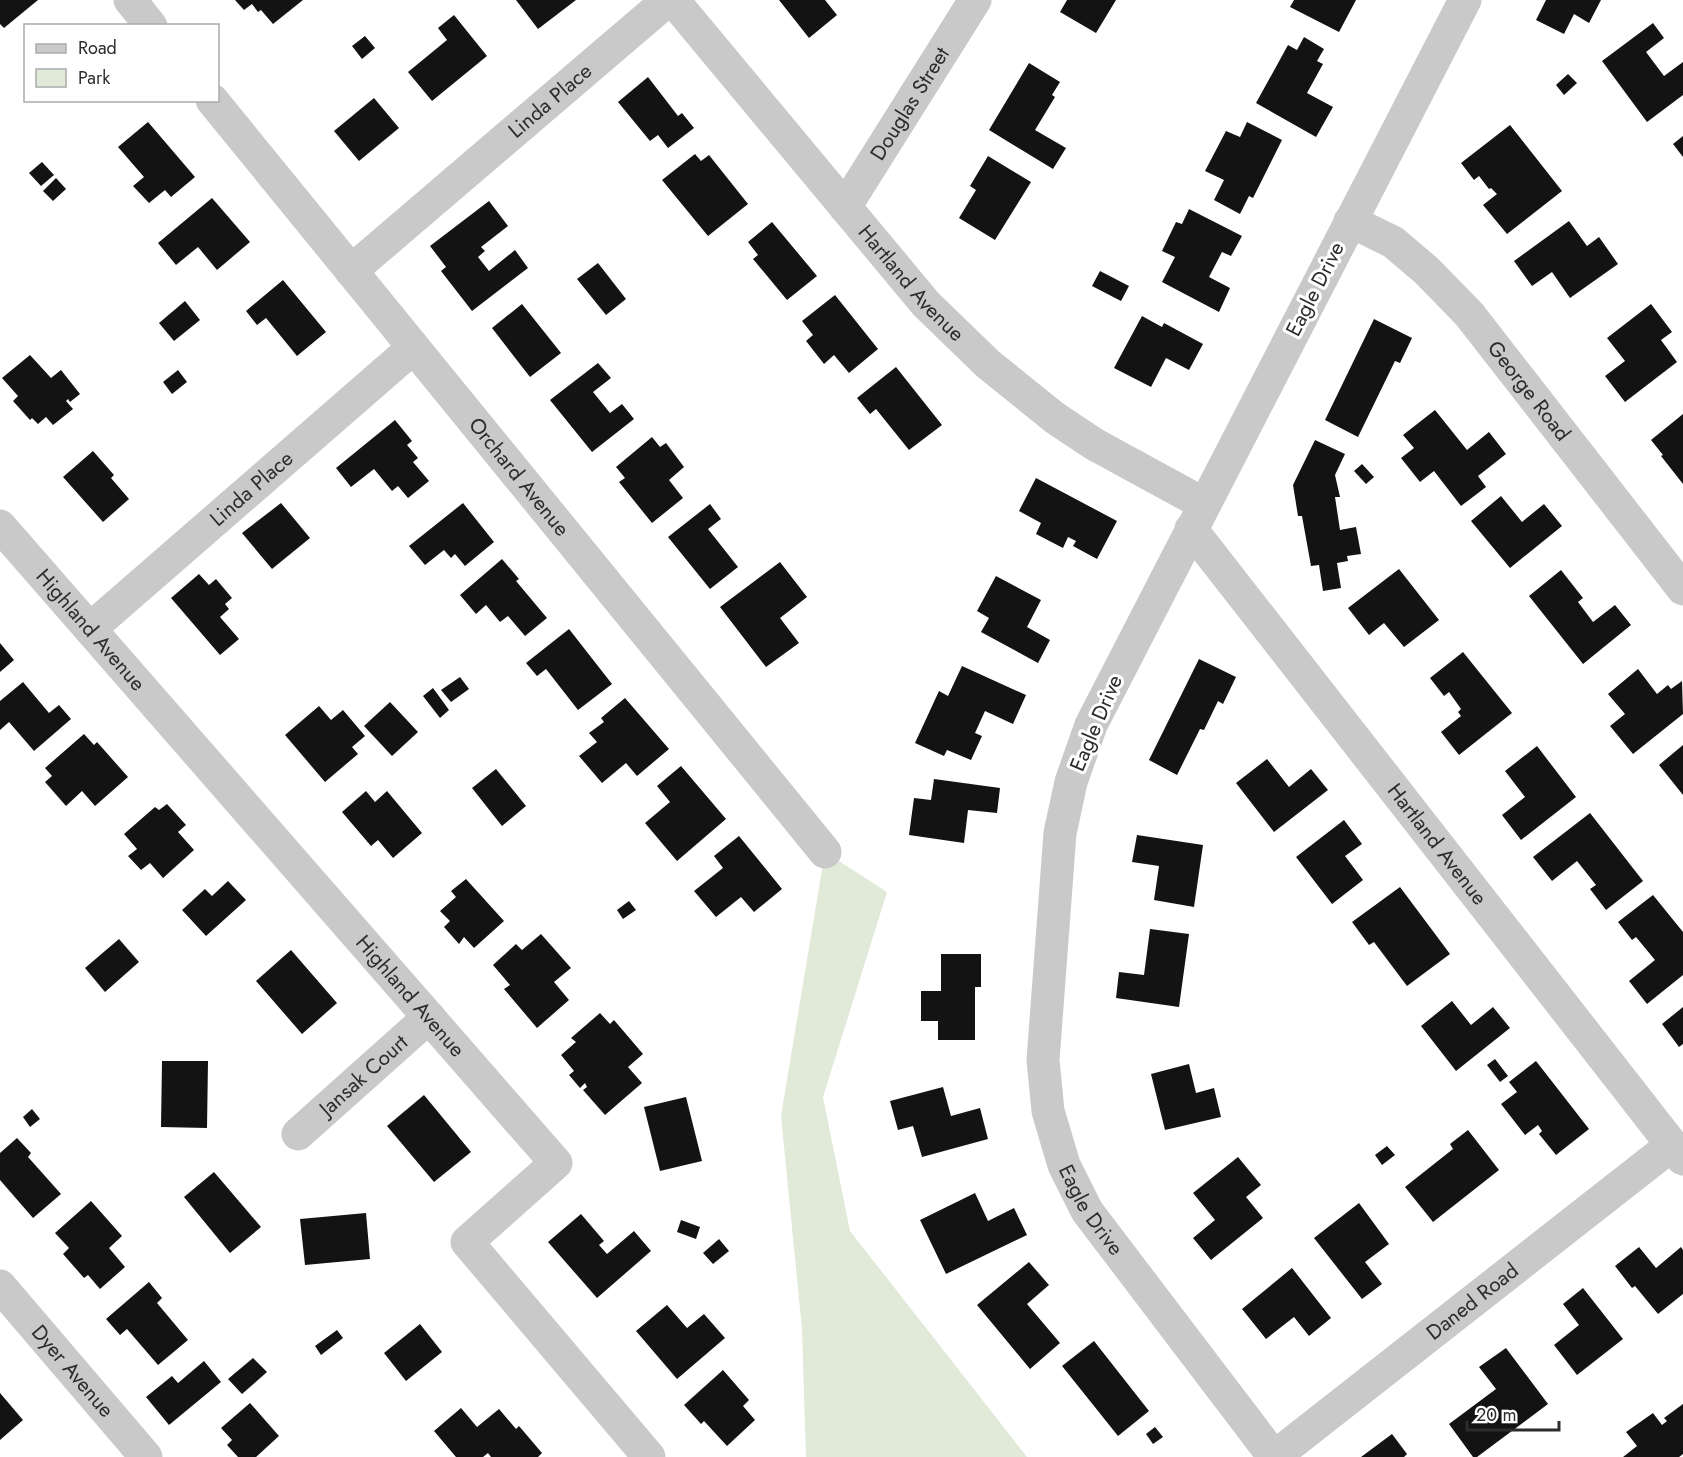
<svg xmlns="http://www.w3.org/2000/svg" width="1683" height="1457" viewBox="0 0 1683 1457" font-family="Jost,sans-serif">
  <rect width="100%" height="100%" fill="#fff"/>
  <path fill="#e1e9d9" d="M825,852L887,892L823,1097L850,1231L1027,1457H806L802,1329L781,1116Z"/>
  <g fill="#131313">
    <path d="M0,0H38L4,28L0,24Z"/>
    <path d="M235,0H303L273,24L261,10L258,12L252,4L244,10Z"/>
    <path d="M516,0H576L538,29Z"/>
    <path d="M779,0H825L837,15L809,38Z"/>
    <path d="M1067,0H1116L1096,33L1060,12Z"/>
    <path d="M1294,0H1356L1339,32L1290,7Z"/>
    <path d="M1546,0H1601L1589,23L1574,14L1564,34L1536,20Z"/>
    <path d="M454,15L487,56L432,101L408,72L447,40L438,28Z"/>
    <path d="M1653,23L1664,38L1646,52L1664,76L1683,62V95L1647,122L1602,61Z"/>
    <path d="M365,36L375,48L362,59L352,46Z"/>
    <path d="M1304,37L1324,49L1317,61L1323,64L1307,93L1333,107L1316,137L1256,103L1288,45L1297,50Z"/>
    <path d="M1029,63L1060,82L1052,95L1055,97L1035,130L1066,148L1053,169L989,130Z"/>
    <path d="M1568,74L1577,83L1564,95L1556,85Z"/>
    <path d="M648,77L678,116L682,113L694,128L668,148L658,135L650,141L618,102Z"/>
    <path d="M374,98L399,128L359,161L334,131Z"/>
    <path d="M148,122L195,177L171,197L165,190L149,203L133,186L144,177L118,147Z"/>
    <path d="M1247,122L1282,140L1253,198L1249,196L1240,214L1214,200L1224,180L1205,171L1226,131L1240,137Z"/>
    <path d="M1510,125L1562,191L1507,234L1483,205L1497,194L1491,188L1489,189L1479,176L1474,180L1461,163Z"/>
    <path d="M1683,136V157L1673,144Z"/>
    <path d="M695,154L701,161L709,155L748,204L708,236L662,180Z"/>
    <path d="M988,156L1031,182L995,240L959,218L976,190L970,186Z"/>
    <path d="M42,162L54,175L41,186L29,173Z"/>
    <path d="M56,178L66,189L53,201L43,191Z"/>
    <path d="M212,198L250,242L217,270L198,247L176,265L158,243Z"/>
    <path d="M489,201L508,226L481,247L485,251L478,257L489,271L515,250L528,268L472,311L441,271L446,267L430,246Z"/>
    <path d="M1189,209L1242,236L1231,256L1222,252L1209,277L1230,288L1219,312L1162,282L1175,257L1162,251L1176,222L1182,224Z"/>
    <path d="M1569,221L1587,246L1599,237L1618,264L1570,298L1552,272L1532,286L1514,261Z"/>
    <path d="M772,222L817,276L787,300L753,259L758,255L748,242Z"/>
    <path d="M598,263L626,299L606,315L577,279Z"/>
    <path d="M1100,271L1129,286L1121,301L1092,286Z"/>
    <path d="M283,280L326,332L297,356L266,318L257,325L246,311Z"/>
    <path d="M835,295L878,349L849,373L834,355L824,364L806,341L813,335L802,321Z"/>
    <path d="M185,301L200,320L174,341L159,323Z"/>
    <path d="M522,304L561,353L530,377L492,328Z"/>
    <path d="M1651,304L1672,332L1661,340L1677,362L1625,402L1605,376L1625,361L1607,338Z"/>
    <path d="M1142,316L1162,327L1164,323L1203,344L1189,370L1166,358L1151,387L1114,368Z"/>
    <path d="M1374,319L1412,338L1400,363L1395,361L1358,437L1325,420Z"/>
    <path d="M30,355L51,378L61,370L80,394L70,402L68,399L66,401L73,409L53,425L46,417L38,424L32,418L30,420L13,401L18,396L2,378Z"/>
    <path d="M598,363L611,378L593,392L610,413L622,404L634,419L592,452L550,400Z"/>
    <path d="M896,367L942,425L909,450L876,409L870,414L857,398Z"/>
    <path d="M178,370L187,382L172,394L163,382Z"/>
    <path d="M1435,410L1467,450L1489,432L1506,454L1478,476L1486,487L1461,506L1434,471L1420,482L1401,458L1414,448L1403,435Z"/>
    <path d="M1683,414V484L1661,456L1663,455L1651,440Z"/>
    <path d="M395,420L412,441L407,445L418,458L413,462L429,481L408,498L398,486L392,491L374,469L351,487L336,468Z"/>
    <path d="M652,437L660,447L666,443L684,467L669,480L683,498L652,523L619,482L625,478L616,467Z"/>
    <path d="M1315,440L1345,454L1335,475L1340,497H1335L1340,530L1356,527L1361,554L1347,556L1348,561L1337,563L1341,588L1323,591L1319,565L1311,566L1302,516H1298L1293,485Z"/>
    <path d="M93,451L114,475L111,478L129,499L103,522L63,477Z"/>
    <path d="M1362,464L1374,477L1366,484L1354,471Z"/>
    <path d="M1036,478L1117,521L1097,559L1073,546L1076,541L1068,537L1063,548L1036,534L1041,523L1019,511Z"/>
    <path d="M1501,496L1522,522L1544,504L1562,526L1510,568L1471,521Z"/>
    <path d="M281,503L310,538L272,569L242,533Z"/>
    <path d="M463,503L494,542L465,566L455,554L451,558L444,550L425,565L409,546Z"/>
    <path d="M710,504L721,519L708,529L738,567L710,589L668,537Z"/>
    <path d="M502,559L519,579L516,581L547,618L525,636L508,616L500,622L486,605L476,614L460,595Z"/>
    <path d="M780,562L807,597L780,618L799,643L766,667L720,607Z"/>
    <path d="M1399,569L1439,620L1404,647L1384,623L1369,635L1348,608Z"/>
    <path d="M1561,570L1583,598L1578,602L1593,622L1615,605L1631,625L1583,664L1529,596Z"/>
    <path d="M199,574L209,585L216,579L232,598L225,604L229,609L220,617L239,639L220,655L171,598Z"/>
    <path d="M996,576L1041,600L1027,627L1050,640L1038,663L981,632L989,618L977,611Z"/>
    <path d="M569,629L612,684L578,710L546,669L537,676L526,663Z"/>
    <path d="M0,643L14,660L0,672Z"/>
    <path d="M1463,652L1512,713L1459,755L1441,732L1461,716L1458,712L1461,709L1449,692L1444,696L1430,678Z"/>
    <path d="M1199,659L1236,677L1223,704L1218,701L1204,730L1200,729L1177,775L1149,760Z"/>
    <path d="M962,666L1026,695L1013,724L985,711L975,733L982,736L971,760L947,750L944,756L915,743L939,691L948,696Z"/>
    <path d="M1638,669L1657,694L1668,685L1671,689L1682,681L1683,714L1633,754L1610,726L1625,714L1608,694Z"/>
    <path d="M460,677L469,689L451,702L441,690Z"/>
    <path d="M23,682L49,713L59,705L71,719L34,751L9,722L0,730V701Z"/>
    <path d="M433,688L449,710L440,718L423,696Z"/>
    <path d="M625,698L669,749L637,776L626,763L602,783L579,756L597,742L589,733L604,722L601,718Z"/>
    <path d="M390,702L418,732L392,756L364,726Z"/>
    <path d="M319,706L331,720L343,710L365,736L352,747L358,754L325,782L285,735Z"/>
    <path d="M84,734L94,745L97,742L128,777L95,806L82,791L66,806L45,782L52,776L45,768Z"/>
    <path d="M1683,745V795L1659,765Z"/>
    <path d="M1537,746L1576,797L1521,840L1502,815L1525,797L1505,771Z"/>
    <path d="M1267,759L1289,787L1311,769L1328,790L1274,832L1236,783Z"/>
    <path d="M681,766L726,819L677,861L645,823L670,802L657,786Z"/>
    <path d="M496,769L526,806L502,826L472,788Z"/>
    <path d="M934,779L1000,788L997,813L968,810L964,843L909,835L914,798L931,800Z"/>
    <path d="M366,791L375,802L387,791L422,833L393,858L378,840L371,846L342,812Z"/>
    <path d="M167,804L186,825L178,832L194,850L163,878L150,863L141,870L128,856L137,849L124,834L155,807L159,810Z"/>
    <path d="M1590,813L1643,881L1606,910L1590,889L1596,885L1577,861L1552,881L1533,857Z"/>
    <path d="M1344,820L1362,844L1345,856L1363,880L1332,904L1296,857Z"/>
    <path d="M1137,835L1203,845L1194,907L1154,900L1159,866L1132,862Z"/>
    <path d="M739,836L782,889L754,912L741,897L716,917L694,891L723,868L714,856Z"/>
    <path d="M466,879L504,921L474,948L464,937L459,944L444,927L450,921L440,911L456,897L451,891Z"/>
    <path d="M228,881L246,900L206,936L182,910L205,889L212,896Z"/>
    <path d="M1400,887L1450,954L1407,986L1374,942L1369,945L1352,922Z"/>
    <path d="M1653,895L1683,932V975L1647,1004L1629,981L1655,960L1636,937L1632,940L1618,922Z"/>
    <path d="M629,901L636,910L623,919L617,910Z"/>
    <path d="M1150,929L1189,934L1179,1007L1116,998L1119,972L1144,975Z"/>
    <path d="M541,934L571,968L554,982L569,1000L537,1028L504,989L510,985L493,965L516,944L522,950Z"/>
    <path d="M119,939L139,962L105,992L85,968Z"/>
    <path d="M291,950L337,1003L302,1034L256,981Z"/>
    <path d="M941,954H981V987H975V1040H938V1021H921V991H941Z"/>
    <path d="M1452,1001L1471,1025L1493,1007L1510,1028L1456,1071L1421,1026Z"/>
    <path d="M1683,1007V1044L1679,1047L1662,1024Z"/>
    <path d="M600,1013L610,1024L614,1020L643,1054L628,1067L642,1083L605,1115L583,1090L587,1087L585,1083L580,1088L569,1075L574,1071L561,1055L576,1042L571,1038Z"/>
    <path d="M1495,1059L1508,1076L1500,1082L1487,1065Z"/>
    <path d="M162,1061H208L207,1128L161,1127Z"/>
    <path d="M1536,1061L1589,1129L1556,1155L1539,1134L1542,1131L1538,1125L1525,1135L1501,1104L1517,1092L1509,1082Z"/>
    <path d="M1189,1064L1196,1093L1214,1088L1221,1117L1165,1130L1151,1074Z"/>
    <path d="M943,1087L951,1116L980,1108L988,1139L922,1157L913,1126L898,1130L890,1101Z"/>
    <path d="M424,1095L471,1152L434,1182L387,1126Z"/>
    <path d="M686,1097L702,1161L660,1171L644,1107Z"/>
    <path d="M32,1109L40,1119L30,1127L23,1117Z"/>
    <path d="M1468,1130L1499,1170L1433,1222L1405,1187L1453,1149L1450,1144Z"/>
    <path d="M17,1138L31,1153L28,1157L61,1194L33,1218L0,1180V1153Z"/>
    <path d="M1387,1146L1395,1155L1382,1165L1375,1155Z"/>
    <path d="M1238,1157L1261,1185L1246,1197L1263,1218L1211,1260L1193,1238L1215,1220L1193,1193Z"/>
    <path d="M214,1172L261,1227L230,1253L184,1197Z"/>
    <path d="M975,1193L988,1221L1014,1208L1027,1235L946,1274L920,1220Z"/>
    <path d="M91,1201L122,1236L109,1248L125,1267L100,1289L88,1275L84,1278L63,1254L69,1248L55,1233Z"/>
    <path d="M1359,1203L1389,1244L1365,1262L1382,1284L1362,1299L1314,1238Z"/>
    <path d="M366,1213L370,1259L305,1265L300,1219Z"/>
    <path d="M581,1214L604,1241L599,1245L607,1254L634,1231L651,1251L597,1298L548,1242Z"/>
    <path d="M681,1220L700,1227L696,1239L677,1232Z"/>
    <path d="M719,1239L729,1251L713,1264L703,1253Z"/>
    <path d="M1639,1247L1656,1268L1681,1247L1683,1250V1294L1658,1314L1635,1286L1632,1288L1615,1266Z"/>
    <path d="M1029,1262L1049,1285L1027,1304L1060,1343L1030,1369L977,1305Z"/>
    <path d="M1292,1268L1331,1318L1309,1336L1294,1317L1266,1339L1242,1309Z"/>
    <path d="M149,1282L162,1298L157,1303L188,1340L158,1365L127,1329L120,1335L106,1319Z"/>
    <path d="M1583,1288L1623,1339L1577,1375L1554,1345L1579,1325L1563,1304Z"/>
    <path d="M667,1305L687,1328L704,1314L725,1338L677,1379L636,1331Z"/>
    <path d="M420,1324L442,1352L406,1381L384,1353Z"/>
    <path d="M337,1330L343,1338L321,1355L315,1346Z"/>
    <path d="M1094,1341L1149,1411L1118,1436L1062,1366Z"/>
    <path d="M1506,1348L1548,1404L1477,1457H1473L1449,1424L1496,1389L1479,1367Z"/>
    <path d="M253,1358L267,1372L242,1394L228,1379Z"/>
    <path d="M204,1361L221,1382L169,1425L146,1397L172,1376L178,1383Z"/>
    <path d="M723,1370L749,1400L743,1406L755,1420L727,1446L704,1421L701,1424L684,1405Z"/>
    <path d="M0,1393L23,1420L0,1440Z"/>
    <path d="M250,1403L279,1436L256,1457H238L227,1445L232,1440L221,1428Z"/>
    <path d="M1683,1404V1454L1679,1457H1623L1637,1446L1626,1432L1653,1413L1662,1425L1667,1421L1664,1418Z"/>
    <path d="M461,1408L477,1427L499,1409L516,1429L519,1426L542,1453L538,1457H491L488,1453L483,1457H456L434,1431Z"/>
    <path d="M1155,1427L1163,1437L1153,1444L1146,1434Z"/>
    <path d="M1392,1434L1407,1454L1404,1457H1361Z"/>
  </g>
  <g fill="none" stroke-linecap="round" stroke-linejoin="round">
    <g stroke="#c9c9c9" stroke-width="33">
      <path d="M130,0L151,26"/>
      <path id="s1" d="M673,0L926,304L988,364L1055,418L1094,444L1204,504"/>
      <path id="s2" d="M1465,0L1091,725L1071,782L1060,833L1043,1060L1048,1111L1064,1165L1087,1211L1274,1457L1672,1145"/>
      <path id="s3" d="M212,100L825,852"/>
      <path id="s4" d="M845,207L975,0"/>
      <path id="s5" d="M1350,221L1393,242L1427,271L1469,314L1683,589"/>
      <path id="s6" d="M351,271L668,0"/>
      <path id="s7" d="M0,526L556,1163L467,1242L649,1457"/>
      <path id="s8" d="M1191,529L1683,1159"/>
      <path id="s9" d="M90,629L413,348"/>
      <path id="s10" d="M298,1134L429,1017"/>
      <path id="s11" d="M0,1286L146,1457"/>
    </g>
  </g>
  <g text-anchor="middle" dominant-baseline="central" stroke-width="6" stroke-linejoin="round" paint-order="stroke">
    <g font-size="21" fill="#2c2c2c" stroke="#fff">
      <text stroke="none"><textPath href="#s6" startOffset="262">Linda Place</textPath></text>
      <text stroke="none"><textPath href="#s4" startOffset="122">Douglas Street</textPath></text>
      <text stroke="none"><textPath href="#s1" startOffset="370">Hartland Avenue</textPath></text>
      <text transform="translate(1315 289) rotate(-63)">Eagle Drive</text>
      <text stroke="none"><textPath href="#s5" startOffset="250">George Road</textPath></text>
      <text stroke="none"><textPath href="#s3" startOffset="486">Orchard Avenue</textPath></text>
      <text stroke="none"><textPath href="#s9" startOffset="214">Linda Place</textPath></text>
      <text stroke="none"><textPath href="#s7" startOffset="138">Highland Avenue</textPath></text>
      <text transform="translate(1096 723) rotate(-67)">Eagle Drive</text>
      <text stroke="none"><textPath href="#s8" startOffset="400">Hartland Avenue</textPath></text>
      <text stroke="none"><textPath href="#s7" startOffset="624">Highland Avenue</textPath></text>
      <text stroke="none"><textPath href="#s10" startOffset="88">Jansak Court</textPath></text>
      <text stroke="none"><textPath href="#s2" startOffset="1316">Eagle Drive</textPath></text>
      <text stroke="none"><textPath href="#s2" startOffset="1876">Daned Road</textPath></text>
      <text stroke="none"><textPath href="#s11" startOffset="112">Dyer Avenue</textPath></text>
    </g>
  </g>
  <rect x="24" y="24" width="195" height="78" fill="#ffffff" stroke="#ababab" stroke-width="1.5"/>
  <rect x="36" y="44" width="30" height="9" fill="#c9c9c9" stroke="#ababab" stroke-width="1.5"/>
  <text x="78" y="54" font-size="18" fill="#2c2c2c">Road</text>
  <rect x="36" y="69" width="30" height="18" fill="#e1e9d9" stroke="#ababab" stroke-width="1.5"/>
  <text x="78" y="84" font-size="18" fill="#2c2c2c">Park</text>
  <path d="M1467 1421v9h92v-9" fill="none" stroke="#2c2c2c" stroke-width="3"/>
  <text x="1476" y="1421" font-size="18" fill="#2c2c2c" stroke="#ffffff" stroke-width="4.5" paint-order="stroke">20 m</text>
</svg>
